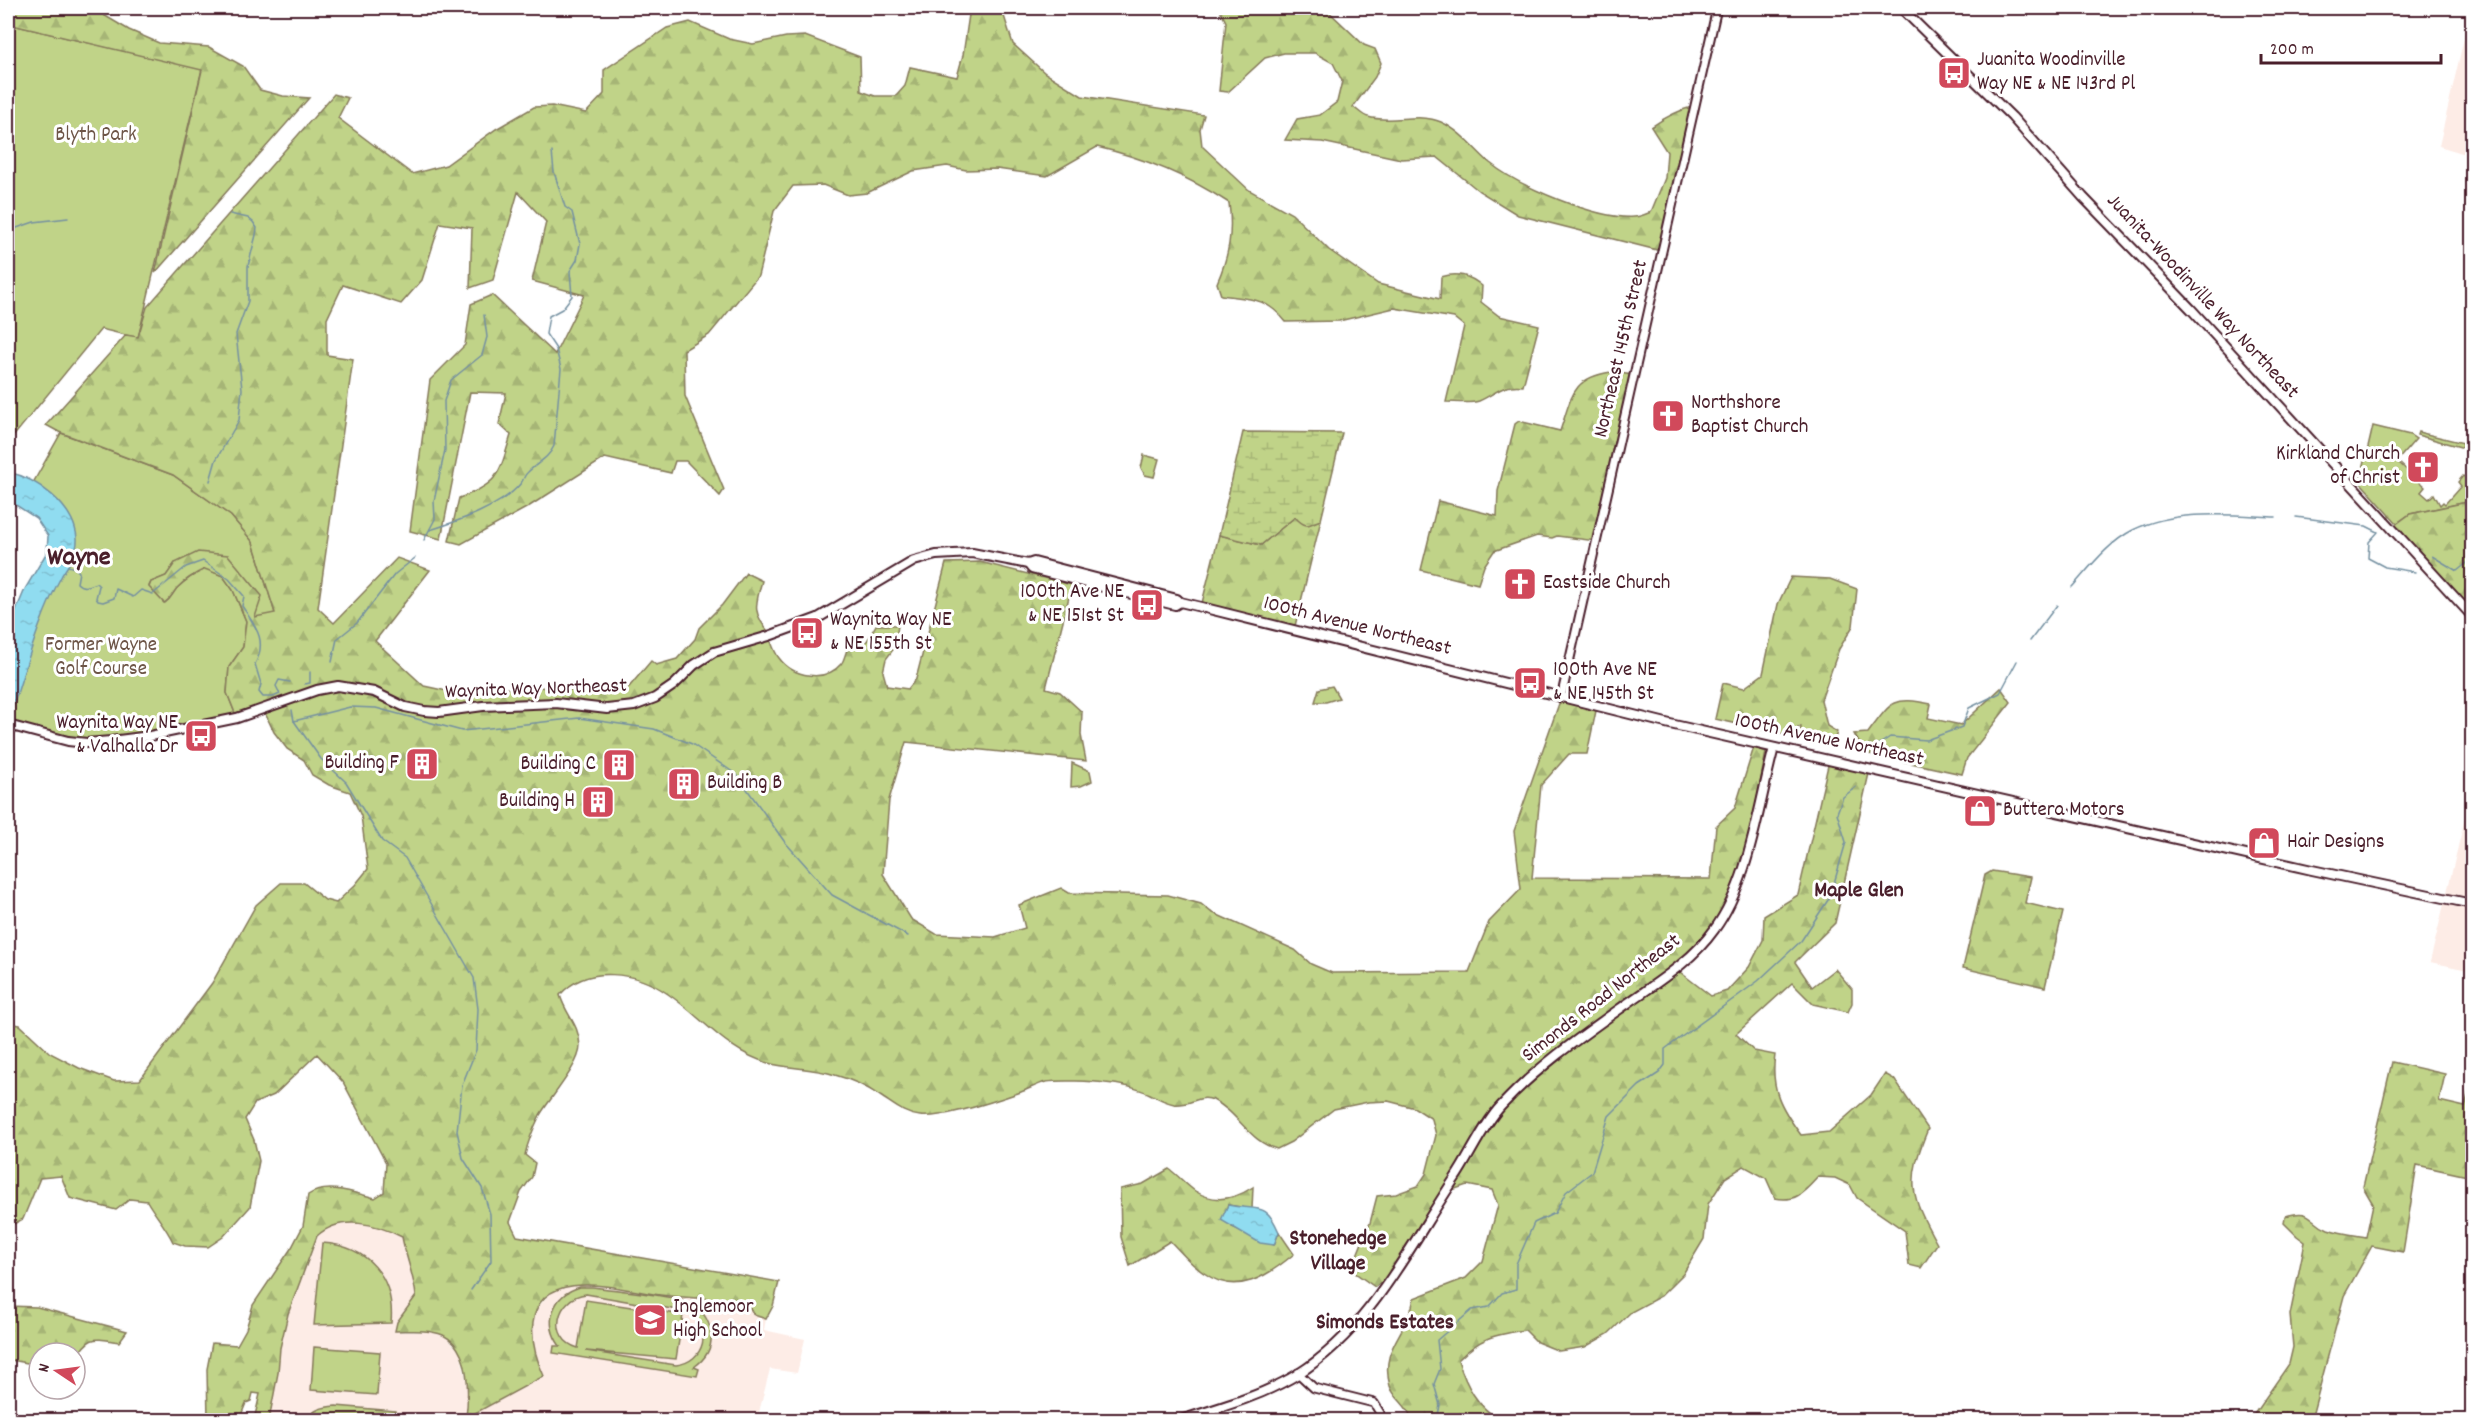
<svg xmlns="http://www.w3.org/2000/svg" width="2480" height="1428" viewBox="0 0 2480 1428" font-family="Dekko,sans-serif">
  <defs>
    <pattern id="forest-firs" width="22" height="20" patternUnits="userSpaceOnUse" patternTransform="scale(1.5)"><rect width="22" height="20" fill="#c0d388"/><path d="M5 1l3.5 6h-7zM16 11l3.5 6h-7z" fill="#a6b576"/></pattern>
    <pattern id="wetland-marsh" width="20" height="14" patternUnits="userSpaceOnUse" patternTransform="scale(1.5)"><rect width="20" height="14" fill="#c0d388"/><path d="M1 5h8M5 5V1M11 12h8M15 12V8" fill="none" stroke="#a6b576"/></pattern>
    <pattern id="water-ripples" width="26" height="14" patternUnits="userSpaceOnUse" patternTransform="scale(1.5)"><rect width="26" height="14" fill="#90dcf0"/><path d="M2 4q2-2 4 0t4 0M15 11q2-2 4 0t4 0" fill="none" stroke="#7ebcce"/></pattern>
  </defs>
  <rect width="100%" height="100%" fill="#fff"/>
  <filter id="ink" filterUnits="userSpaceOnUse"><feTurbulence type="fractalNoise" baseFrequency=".0167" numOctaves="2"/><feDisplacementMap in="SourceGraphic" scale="12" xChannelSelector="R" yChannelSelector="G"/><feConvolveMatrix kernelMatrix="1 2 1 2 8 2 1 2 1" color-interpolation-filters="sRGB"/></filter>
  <g filter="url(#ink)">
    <g fill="#fdece6">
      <path d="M2471,8H2472V156L2439,146Z"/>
      <path d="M2472,789V971L2430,962Z"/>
      <path d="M353,1223L383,1227L402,1237L406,1257L414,1278L416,1296L397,1322L400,1332H429L445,1336L460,1352L469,1393L467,1418L537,1361L532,1333L535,1311L552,1291L579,1284L747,1303L754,1315L766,1319L764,1330L805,1339L797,1373L770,1369L757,1420H269L278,1373L280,1348L288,1314L318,1236L327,1227Z"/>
    </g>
    <g fill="#c0d388" stroke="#85795a" stroke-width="1.5" fill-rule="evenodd">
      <path d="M8,24L202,69L138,338L101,329L8,443Z"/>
      <path d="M2373,426L2410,435L2416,439L2397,461L2425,487L2421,492L2429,499L2434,494L2440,505L2443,502L2445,504L2461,486L2458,482L2463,476L2472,482V501L2410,514L2397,523L2360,482Z"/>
      <path d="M61,433L173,475L231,516L253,542L275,613L253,622L223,572L175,563L166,576L151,582L149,586L165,603C171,599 172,594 177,588C186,579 194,574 206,569L223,576L233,590L246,621L243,647L229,667L227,693L237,718L87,743L8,724V677L50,563L56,522L33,483Z"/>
      <path d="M1144,455L1159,459L1154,477L1145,475L1141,468Z"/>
      <path d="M1332,686L1339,698L1326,702H1315L1319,689Z"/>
      <path d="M1072,763L1090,771L1092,781L1081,786L1071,787Z"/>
      <path d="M322,1243C368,1246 395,1277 391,1323L314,1325Z"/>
      <path d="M580,1287H592C615,1290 676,1295 693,1305C704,1311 711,1324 711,1336C712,1350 704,1360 694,1367L699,1369L697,1376L553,1353L554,1346H560C543,1323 552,1295 580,1287ZM586,1294L689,1312C713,1328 705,1362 676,1365L586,1351L676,1359L683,1315L586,1300L578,1348C547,1339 556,1297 586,1294Z"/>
      <path d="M314,1347L380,1352L377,1395L311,1390Z"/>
      <path d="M336,1406L395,1411L394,1420H306C314,1409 322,1407 336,1406Z"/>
    </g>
    <g fill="url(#forest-firs)" stroke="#85795a" stroke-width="1.5">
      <path d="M8,8H92L129,30L159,43L209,47L243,66L260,90L283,96L309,98L155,273L202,70L8,24Z"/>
      <path d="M970,8H1005L1004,16L1013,44L1045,73L1082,96L1204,115L1200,129L1202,146L1249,190L1292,214L1329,250L1378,284L1440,299L1441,277C1457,272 1469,275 1482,286L1481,302L1499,316L1539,325L1523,386C1504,383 1495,394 1479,401C1470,404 1456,402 1446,402L1464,326L1454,318L1394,308L1339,321L1286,322C1266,297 1251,299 1221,295L1217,283C1229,256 1233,232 1229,203C1188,176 1145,158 1097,147L1047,176L997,169L966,170L947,166L913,171L867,193L848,195L823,185L793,186L774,211L758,276L709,335L684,350L685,396L724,490L720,496L686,461H675L671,473L605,458L528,507L461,544L449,541L459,498C500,483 499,474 511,435L499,424L506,393L470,392L441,539L410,531L430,380L465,345L471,304L492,295L555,354L584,295L532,281L546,222L518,192L493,280L470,288L472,228L440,223L422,280L401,304L343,285L327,319V355L353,359L318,608L334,623L397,558L430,570L375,641L424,686L447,691L539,687L600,693L629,687L651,661L656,665L677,659L695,639L699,628L722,605L746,573L762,581C754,607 753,614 771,635L769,636C772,644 774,652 779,658C793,677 825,683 841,664C844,661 845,654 847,650L867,641L876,625H898L895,647L886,659L883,672L887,686L908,689L916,679L946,563L980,562L1072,585L1046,688L1060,692L1082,712L1081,735L1086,761L906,742L889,800L883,874L911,919L936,934L995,937L1025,928L1019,905L1061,888L1069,893L1168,895L1201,904L1211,912L1295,950L1311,964L1332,973L1469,972L1489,922L1521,889L1514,831L1561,698L1597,706L1587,754H1569L1541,785L1532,878L1711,879L1716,826L1735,808L1754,747L1766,752L1743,871L1714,930L1676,969L1711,996L1727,991L1749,967L1763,940L1764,916L1798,895L1829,761L1870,769L1835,923L1795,962L1812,987L1835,969L1852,989V1003L1848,1012L1813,1004L1792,983L1736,1034L1754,1051L1775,1055C1770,1089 1781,1108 1801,1135L1829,1132L1871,1095L1885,1074L1894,1079L1928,1129C1906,1182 1910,1195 1937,1244L1921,1268L1909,1265L1905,1231L1857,1198L1850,1185L1835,1178L1818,1177C1805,1191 1796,1203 1775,1198L1766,1178L1744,1166L1725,1178L1708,1204L1704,1239L1683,1274L1661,1296L1631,1312L1608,1334L1585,1347L1559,1351L1537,1342L1525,1330C1494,1335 1481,1337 1458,1360C1466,1385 1477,1407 1500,1420H1412C1409,1406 1394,1399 1390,1386C1379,1347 1408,1334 1414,1298L1466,1278L1483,1261L1498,1205L1492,1190L1467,1185L1446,1192L1393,1273L1375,1287L1351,1270L1370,1223L1377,1196L1396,1194L1418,1186L1426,1174L1436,1135L1432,1119L1415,1108L1388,1101L1368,1102L1334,1109L1291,1142L1277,1149C1249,1142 1239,1113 1213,1100C1199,1094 1191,1106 1174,1104C1164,1102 1158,1098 1150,1094C1138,1088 1118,1084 1105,1083C1092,1081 1059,1080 1046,1082C1038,1084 1029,1089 1021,1092C998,1100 943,1119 920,1116C903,1114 893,1104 880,1096C867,1087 850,1079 835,1075C813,1068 790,1069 768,1063C726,1051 702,1017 668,994C637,972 587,964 560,995C566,1016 579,1023 580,1046C580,1065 550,1098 540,1115C534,1127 528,1141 525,1155L535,1163L532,1177L521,1192L510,1222L517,1236L779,1282L773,1306L766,1319L754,1315L747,1303C718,1297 689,1299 660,1295C622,1290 540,1264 533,1323C531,1342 536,1359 544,1376L466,1418C469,1392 471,1349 443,1335C428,1329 410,1331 395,1331L397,1322L416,1296C414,1276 406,1258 402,1237C377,1224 341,1214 317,1236L288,1314L280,1348L278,1373L269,1420H254L260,1394L253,1393L251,1401L246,1403L239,1420H208L207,1369L212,1343L237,1345L246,1329L253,1305L292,1247L303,1226L308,1195C327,1182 355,1193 375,1198L384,1192L386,1163L343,1082L317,1054L274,1095L255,1103L245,1119L254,1140L259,1161L250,1207L223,1237L208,1247L185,1246L173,1242C166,1227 155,1215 147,1201L130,1199L116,1210L70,1198L61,1176L40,1178L23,1219L8,1227V1023L20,1025L50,1053L79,1068L114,1081L140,1080L212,983L256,905L281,883H304L325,900L336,903L355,885L368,869L361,816L350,792L329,785L312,775L304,760L287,749L274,732L263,709L237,718L227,693L229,667L243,647L246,621L233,590L223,576L205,569C194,574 186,579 177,588C172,594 171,599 164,603L149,587L151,582L166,576L175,563L198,552L228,555L262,596L255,617L275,613L253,542L231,516L173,475L59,432L46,425L126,335L138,337L147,307L334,94L348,98L338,118L412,174L446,165L496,129L534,107L552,106L586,113L604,94V70L667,28L690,22L729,39L753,44L786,37L805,36L860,57L861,91L875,96H896L905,86L910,67L957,77L963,55Z"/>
      <path d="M1219,8H1325L1364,45L1375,49L1381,63L1375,77L1353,107C1358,110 1363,116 1368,117C1392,124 1418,112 1441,122C1461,131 1474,149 1490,163C1518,186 1598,220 1634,217C1640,217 1646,214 1651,212L1665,178L1667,152L1651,127C1664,118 1679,110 1695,106L1661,251L1518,215L1479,191L1437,157L1401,159L1322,142L1285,140L1297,119L1320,115L1337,102L1342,81L1333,63L1315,53H1284L1265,58L1228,92L1219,91L1226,22Z"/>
      <path d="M1611,372L1633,375L1596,541L1557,536L1552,538L1537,536L1494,551L1484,566L1478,584L1421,570L1438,501L1497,516L1498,491L1515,424L1519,421L1560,431C1572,397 1571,378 1611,372Z"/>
      <path d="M2418,432L2472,445V454L2464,448L2417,435Z"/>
      <path d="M2472,501V616L2391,528L2410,514Z"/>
      <path d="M1295,517L1321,520L1294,630L1201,607L1219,535L1261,545Z"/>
      <path d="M1791,577L1830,579L1857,589L1853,626L1839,649L1821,700L1827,726L1837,732L1833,745L1799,738L1801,727H1798L1795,737L1715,719L1723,683L1744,688L1763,674L1778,604Z"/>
      <path d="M2001,688L2011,702L1967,758L1962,774L1865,753L1854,734L1868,733C1891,702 1892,696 1931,704L1928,718L1961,725Z"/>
      <path d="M1992,871L2031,877L2025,903L2063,912L2045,987L1963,968L1985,875Z"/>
      <path d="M2392,1062L2445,1074L2439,1101L2465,1107L2472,1077V1177L2417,1165L2403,1252L2372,1246L2344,1296L2311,1420H2268L2264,1415L2258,1420H2250L2289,1364L2293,1347L2290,1315L2305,1242L2297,1236L2284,1223L2285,1216C2313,1208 2307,1220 2328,1229C2339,1233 2354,1235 2366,1237L2373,1204L2363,1187Z"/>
      <path d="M1169,1169C1178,1175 1186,1185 1195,1191C1215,1204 1235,1199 1253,1187L1252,1209L1228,1205L1232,1227L1274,1245L1279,1232L1294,1254C1268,1276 1237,1297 1204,1273C1191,1265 1181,1252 1170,1241L1130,1266L1121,1237L1120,1189L1143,1184Z"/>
      <path d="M8,1306L37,1307L127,1331L119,1342C93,1338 90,1335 75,1359V1353H39V1365L11,1360L8,1368Z"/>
    </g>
    <path fill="url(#wetland-marsh)" stroke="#85795a" stroke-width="1.5" d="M1243,432L1342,433L1321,520C1309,523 1308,531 1295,517L1261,545L1219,535Z"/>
    <g fill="url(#water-ripples)" stroke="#7490a1" stroke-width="1.5">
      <path d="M8,472C36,478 74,505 77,538C78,552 69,564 62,575C37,621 25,672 8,721V630L25,589L47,552L48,536L36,518L8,500Z"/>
      <path d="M1228,1205C1258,1211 1266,1201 1279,1232L1274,1245L1260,1243L1221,1220Z"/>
    </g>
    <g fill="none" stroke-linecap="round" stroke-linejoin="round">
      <g stroke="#7490a1" stroke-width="1.5">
        <path d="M8,231L34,222L68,218"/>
        <path d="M210,481L216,460L239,420L242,389L236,334L248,301V266L256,235L257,228L253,222L248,218L230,214"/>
        <path d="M2296,517L2366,526L2378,532L2369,542L2368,558L2385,567L2415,572"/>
        <path d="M430,530C458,521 502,507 521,483C524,479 524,475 528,472C538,462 548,459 554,446L561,369L556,349L546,334L549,316L562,309L572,296L570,271L577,260L580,244L572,212L565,207L554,172L552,152"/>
        <path d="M424,540L435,519L434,501L445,450L444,401L451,380L482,355L487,337L484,315"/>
        <path d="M2432,556L2457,571L2472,559"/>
        <path d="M68,566L75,568L79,572L77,583C83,589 88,586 96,583L99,586L96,598L98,601L103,602L114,598L116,589L133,597L141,590L153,594L186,567L203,561L229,579L244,596L242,606C255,626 268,640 255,664L261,684L259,692L263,697H273L280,694L276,686L279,680L290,682"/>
        <path d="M2072,587C2090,567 2109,542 2133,530C2176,509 2230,515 2276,517"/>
        <path d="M2030,641L2057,605"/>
        <path d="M332,662L337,639L357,623L395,574L415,558"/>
        <path d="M305,684L310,683V672"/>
        <path d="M292,710L294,721L321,759L346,782L382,841L405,858L474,978L478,1009L476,1050L462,1085L457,1131L463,1158L482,1188L490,1214L491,1261L471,1290"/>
        <path d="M294,721L350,707L376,708L462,731L579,718L654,729L692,744L737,775L784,841L832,895L908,936"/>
        <path d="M1866,753L1890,737L1926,740L1962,727L1969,708L2000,693L2017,661"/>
        <path d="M1437,1420L1440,1405L1434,1384L1440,1369L1437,1340L1472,1310L1489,1307L1502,1293L1516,1289V1264L1534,1223L1555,1213L1566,1192L1592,1172L1609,1116L1639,1086L1659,1073L1665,1065V1049L1758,981L1801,941L1830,897L1846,842L1837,813L1843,797L1856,787"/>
      </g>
      <defs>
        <g id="tertiary">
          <path d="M1561,698L1717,8"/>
          <path d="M1298,1373L1314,1388L1374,1403L1380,1413L1378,1420"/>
        </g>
        <g id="secondary">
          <path d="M1901,8L2012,117L2083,197L2191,309L2472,616"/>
          <path d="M1028,564L1032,569L1175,605L1180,602L1201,607L1670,724L2312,870L2472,904"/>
          <path d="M8,725L68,741L87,743L111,741L150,736L237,718L317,690L338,686L374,692L405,707L424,711L439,712L483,706L556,703L607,709L634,706L655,698L674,685L694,665L714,652L769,636L818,618L914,561L936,555L972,553L1028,564L1034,562L1177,599L1180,602"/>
          <path d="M1180,1420C1219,1408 1262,1396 1298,1374C1371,1328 1409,1247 1455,1178C1470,1156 1483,1125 1501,1106C1538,1066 1583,1035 1628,1003C1659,981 1692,961 1714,930C1750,881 1758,806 1774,748"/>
        </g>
      </defs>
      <use href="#tertiary" stroke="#4a1f2b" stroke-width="11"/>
      <use href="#secondary" stroke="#4a1f2b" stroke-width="12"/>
      <use href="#tertiary" stroke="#fff" stroke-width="7"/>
      <use href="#secondary" stroke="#fff" stroke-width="8"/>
    </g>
  </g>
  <defs>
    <symbol id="bus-square" viewBox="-11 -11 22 22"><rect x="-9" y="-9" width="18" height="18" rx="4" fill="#d1495b" stroke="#fff"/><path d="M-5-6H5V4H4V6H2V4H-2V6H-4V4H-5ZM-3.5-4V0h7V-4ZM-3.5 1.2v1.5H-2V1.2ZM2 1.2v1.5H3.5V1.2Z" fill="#fff"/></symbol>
    <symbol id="church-square" viewBox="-11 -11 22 22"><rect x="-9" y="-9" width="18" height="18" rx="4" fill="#d1495b" stroke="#fff"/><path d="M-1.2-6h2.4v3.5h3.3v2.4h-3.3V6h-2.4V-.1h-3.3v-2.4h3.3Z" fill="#fff"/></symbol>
    <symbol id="building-square" viewBox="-11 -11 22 22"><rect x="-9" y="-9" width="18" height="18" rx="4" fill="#d1495b" stroke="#fff"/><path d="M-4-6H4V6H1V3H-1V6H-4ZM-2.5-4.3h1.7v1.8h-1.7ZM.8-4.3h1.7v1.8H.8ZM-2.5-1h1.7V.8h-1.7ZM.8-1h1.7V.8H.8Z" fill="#fff"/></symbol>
    <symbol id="shop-square" viewBox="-11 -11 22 22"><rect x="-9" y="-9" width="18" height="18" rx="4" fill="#d1495b" stroke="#fff"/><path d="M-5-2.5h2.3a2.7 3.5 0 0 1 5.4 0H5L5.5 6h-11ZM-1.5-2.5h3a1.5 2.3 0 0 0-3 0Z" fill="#fff"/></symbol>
    <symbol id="school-square" viewBox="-11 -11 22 22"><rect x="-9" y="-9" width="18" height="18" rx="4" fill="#d1495b" stroke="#fff"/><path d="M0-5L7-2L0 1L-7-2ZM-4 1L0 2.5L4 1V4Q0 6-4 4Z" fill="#fff"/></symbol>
  </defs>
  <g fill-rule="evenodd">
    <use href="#bus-square" x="1935" y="54" width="38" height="38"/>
    <use href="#church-square" x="1649" y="397" width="38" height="38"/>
    <use href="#church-square" x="2404" y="448" width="38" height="38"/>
    <use href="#church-square" x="1501" y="565" width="38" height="38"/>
    <use href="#bus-square" x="1128" y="586" width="38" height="38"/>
    <use href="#bus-square" x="788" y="614" width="38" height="38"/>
    <use href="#bus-square" x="1511" y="664" width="38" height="38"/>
    <use href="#bus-square" x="182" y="717" width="38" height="38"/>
    <use href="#building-square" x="403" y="745" width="38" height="38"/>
    <use href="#building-square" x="600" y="746" width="38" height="38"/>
    <use href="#building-square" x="665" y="765" width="38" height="38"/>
    <use href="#building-square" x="579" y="783" width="38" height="38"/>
    <use href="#shop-square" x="1961" y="792" width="38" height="38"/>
    <use href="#shop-square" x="2245" y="824" width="38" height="38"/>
    <use href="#school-square" x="631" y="1301" width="38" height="38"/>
  </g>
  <g text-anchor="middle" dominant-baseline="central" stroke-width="6" stroke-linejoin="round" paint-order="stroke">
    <g font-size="21" fill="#4a1f2b" stroke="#fff" text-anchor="start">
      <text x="1977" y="61">Juanita Woodinville<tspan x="1977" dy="24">Way NE &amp; NE 143rd Pl</tspan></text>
      <text x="1691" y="404">Northshore<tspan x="1691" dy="24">Baptist Church</tspan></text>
      <text x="2400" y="455" text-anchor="end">Kirkland Church<tspan x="2400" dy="24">of Christ</tspan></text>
      <text x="1543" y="584">Eastside Church</text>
      <text x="1124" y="593" text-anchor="end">100th Ave NE<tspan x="1124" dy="24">&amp; NE 151st St</tspan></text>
      <text x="830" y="621">Waynita Way NE<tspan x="830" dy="24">&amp; NE 155th St</tspan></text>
      <text x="1553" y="671">100th Ave NE<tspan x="1553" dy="24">&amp; NE 145th St</tspan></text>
      <text x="178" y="724" text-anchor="end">Waynita Way NE<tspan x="178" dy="24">&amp; Valhalla Dr</tspan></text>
      <text x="399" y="764" text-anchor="end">Building F</text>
      <text x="596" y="765" text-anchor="end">Building C</text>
      <text x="707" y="784">Building B</text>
      <text x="575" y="802" text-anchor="end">Building H</text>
      <text x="2003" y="811">Buttera Motors</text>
      <text x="2287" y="843">Hair Designs</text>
      <text x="673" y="1308">Inglemoor<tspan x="673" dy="24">High School</tspan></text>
    </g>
    <g font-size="21" fill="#6d5547" stroke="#fff">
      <text x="96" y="136">Blyth Park</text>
      <text x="101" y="646">Former Wayne<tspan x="101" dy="24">Golf Course</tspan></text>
    </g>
    <g font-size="21" fill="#4a1f2b" stroke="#fff">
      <text transform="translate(2202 297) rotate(47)">Juanita-Woodinville Way Northeast</text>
      <text transform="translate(1622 349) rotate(-77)">Northeast 145th Street</text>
      <text transform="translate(1357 627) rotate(14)">100th Avenue Northeast</text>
      <text transform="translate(536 690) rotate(-2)">Waynita Way Northeast</text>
      <text transform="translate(1829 741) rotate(12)">100th Avenue Northeast</text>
      <text transform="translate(1602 999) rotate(-38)">Simonds Road Northeast</text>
    </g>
    <g font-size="22" font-weight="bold" fill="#4a1f2b" stroke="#fff">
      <text x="1859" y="891">Maple Glen</text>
      <text x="1338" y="1239">Stonehedge<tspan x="1338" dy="25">Village</tspan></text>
      <text x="1385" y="1323">Simonds Estates</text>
    </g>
    <g font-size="27" font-weight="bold" fill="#4a1f2b" stroke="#fff">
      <text x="79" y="558">Wayne</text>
    </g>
  </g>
  <rect width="2480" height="1428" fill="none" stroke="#fff" stroke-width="30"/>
  <rect x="15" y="15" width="2450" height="1398" fill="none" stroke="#4a1f2b" stroke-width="2" filter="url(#ink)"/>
  <g transform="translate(57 1371) rotate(283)"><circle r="28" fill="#ffffff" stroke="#b7a5aa" stroke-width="1.5"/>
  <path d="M0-4.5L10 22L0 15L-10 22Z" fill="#d1495b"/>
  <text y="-9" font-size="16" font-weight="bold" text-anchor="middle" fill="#4a1f2b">N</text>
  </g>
  <path d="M2261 54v9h180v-9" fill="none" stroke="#4a1f2b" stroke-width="3"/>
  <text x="2270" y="54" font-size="18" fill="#4a1f2b" stroke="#ffffff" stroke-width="4.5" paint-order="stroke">200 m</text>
</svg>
